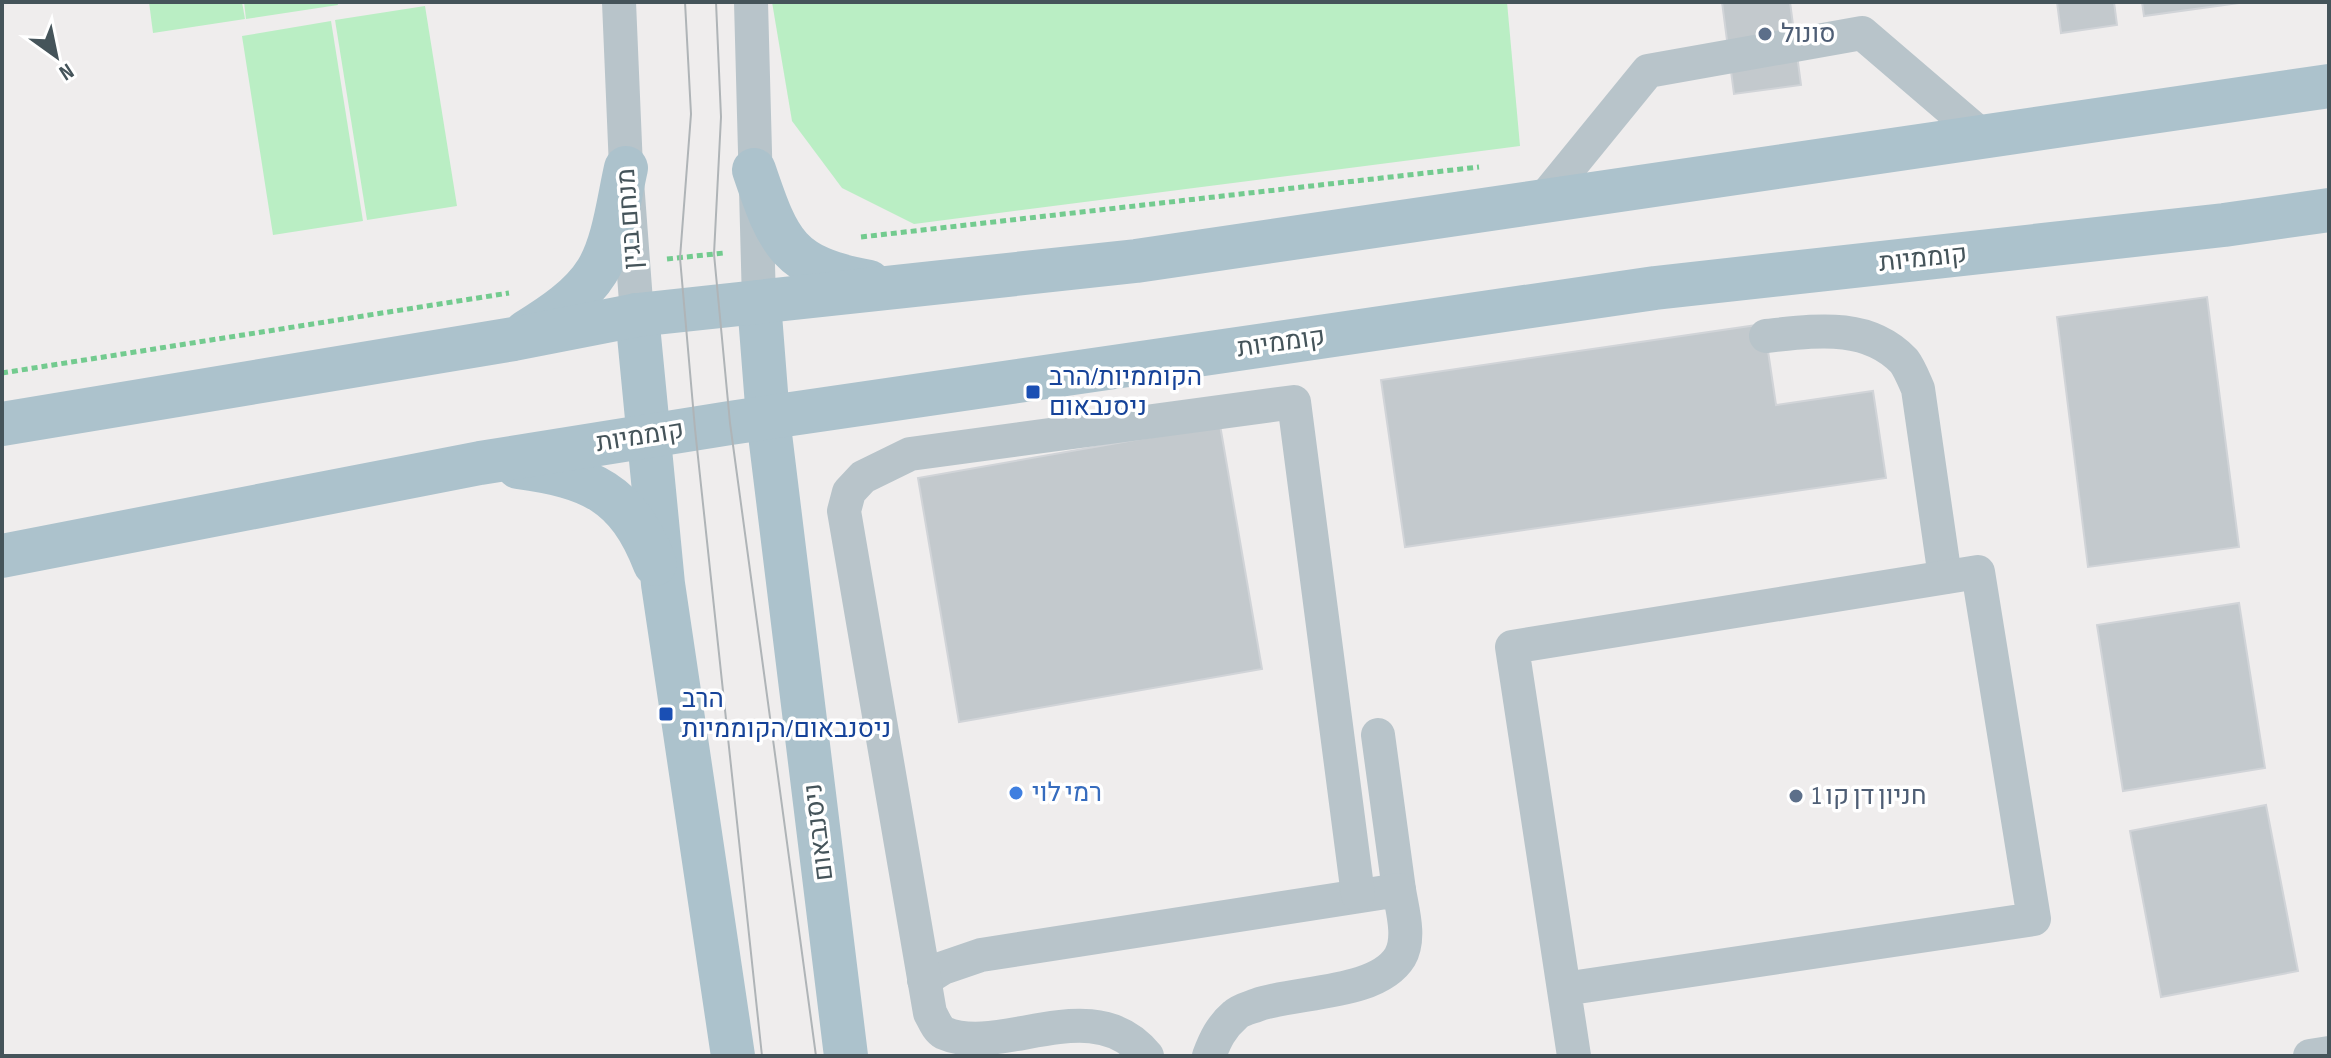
<svg xmlns="http://www.w3.org/2000/svg" width="2331" height="1058" viewBox="0 0 2331 1058" font-family="'Sofia Sans Condensed',Heebo,sans-serif">
  <rect width="100%" height="100%" fill="#efeded"/>
  <g fill="#baeec4">
    <path d="M149,2H242L245,19L153,33Z"/>
    <path d="M244,2H337L338,5L246,19Z"/>
    <path d="M772,2H1507L1520,146L914,224L842,188L792,121Z"/>
    <path d="M425,6L457,206L367,220L335,20Z"/>
    <path d="M331,21L363,221L273,235L242,36Z"/>
  </g>
  <g fill="#c3c9cd" stroke="#d1d4d8" stroke-width="2">
    <path d="M1722,2H1790L1801,85L1734,94Z"/>
    <path d="M2057,2H2114L2117,25L2061,33Z"/>
    <path d="M2142,2H2246L2144,16Z"/>
    <path d="M2207,297L2239,547L2088,567L2057,317Z"/>
    <path d="M1764,324L1776,405L1873,391L1886,478L1405,547L1381,380Z"/>
    <path d="M1220,425L1262,669L959,722L918,478Z"/>
    <path d="M2239,603L2265,768L2123,791L2097,625Z"/>
    <path d="M2266,805L2298,971L2161,997L2130,831Z"/>
  </g>
  <g fill="none" stroke-linecap="round" stroke-linejoin="round">
    <g stroke="#73cb8f" stroke-width="5" stroke-dasharray="6 4" stroke-linecap="butt">
      <path d="M861,237L1479,167"/>
      <path d="M667,259L724,253"/>
      <path d="M2,373L509,293"/>
    </g>
    <g stroke="#b8c4ca" stroke-width="34">
      <path d="M619,2L626,168L637,315"/>
      <path d="M751,2L759,302"/>
      <path d="M1542,201L1648,71L1862,33L1981,135"/>
      <path d="M1766,336C1814,331 1867,322 1904,361C1910,369 1914,380 1918,389L1945,577"/>
      <path d="M1378,735L1399,890"/>
      <path d="M924,980L943,968L981,955L1399,890C1402,909 1411,938 1400,957C1377,995 1296,991 1257,1005C1249,1008 1240,1010 1235,1015C1221,1027 1215,1040 1209,1056"/>
      <path d="M1564,989L2034,919L1978,572L1512,647L1574,1056"/>
      <path d="M1147,1056C1093,989 1001,1058 944,1033C937,1029 934,1020 930,1013L844,511L849,492L863,477L910,454L1294,402L1358,895"/>
      <path d="M2310,1056L2329,1053"/>
    </g>
    <g stroke="#acc2cc" stroke-width="44">
      <path d="M754,170C779,244 788,267 869,282"/>
      <path d="M759,302L768,418L846,1056"/>
      <path d="M637,315L663,584L733,1056"/>
      <path d="M526,332C552,316 581,297 597,271C614,244 619,198 626,168"/>
      <path d="M2,424L514,339L637,315L1136,261L2329,86"/>
      <path d="M518,467C591,477 627,492 655,564"/>
      <path d="M2,556L480,463L730,423L1655,288L2224,225L2329,210"/>
    </g>
    <g stroke="#afb4b7" stroke-width="2">
      <path d="M685,2L691,114L680,258L695,429L762,1056"/>
      <path d="M716,2L721,117L714,254L730,423L816,1056"/>
    </g>
  </g>
  <g fill="#5c6f8a" stroke="#fff" stroke-width="3">
    <circle cx="1765" cy="34" r="8"/>
    <circle cx="1796" cy="796" r="8"/>
  </g>
  <g fill="#1a4fb4" stroke="#fff" stroke-width="3">
    <rect x="1025" y="384" width="16" height="16" rx="4"/>
    <rect x="658" y="706" width="16" height="16" rx="4"/>
  </g>
  <circle fill="#3f7fe0" stroke="#fff" stroke-width="3" cx="1016" cy="793" r="8"/>
  <g text-anchor="middle" dominant-baseline="central" stroke-width="7" stroke-linejoin="round" paint-order="stroke">
    <g font-size="26" fill="#4e5e75" stroke="#fff" text-anchor="start">
      <text x="1781" y="34">סונול</text>
      <text x="1812" y="796">חניון דן קו 1</text>
    </g>
    <g font-size="26" fill="#45545a" stroke="#fff">
      <text transform="translate(630 219) rotate(-94)">מנחם בגין</text>
      <text transform="translate(1923 259) rotate(-6)">קוממיות</text>
      <text transform="translate(1281 343) rotate(-8)">קוממיות</text>
      <text transform="translate(640 437) rotate(-9)">קוממיות</text>
      <text transform="translate(819 832) rotate(-97)">ניסנבאום</text>
    </g>
    <g font-size="26" fill="#164399" stroke="#fff" text-anchor="start">
      <text x="1049" y="377">הקוממיות/הרב<tspan x="1049" dy="30">ניסנבאום</tspan></text>
      <text x="682" y="699">הרב<tspan x="682" dy="30">ניסנבאום/הקוממיות</tspan></text>
    </g>
    <g font-size="26" fill="#366cbe" stroke="#fff" text-anchor="start">
      <text x="1032" y="793">רמי לוי</text>
    </g>
  </g>
  <rect width="2331" height="1058" fill="none" stroke="#45545a" stroke-width="8"/>
  <g transform="translate(56 56) rotate(147)" stroke="#ffffff" stroke-width="6" paint-order="stroke">
  <path d="M0-6L14 30L0 20L-14 30Z" fill="#45545a"/>
  <text y="-12" font-size="22" font-weight="bold" text-anchor="middle" fill="#45545a">N</text>
  </g>
</svg>
